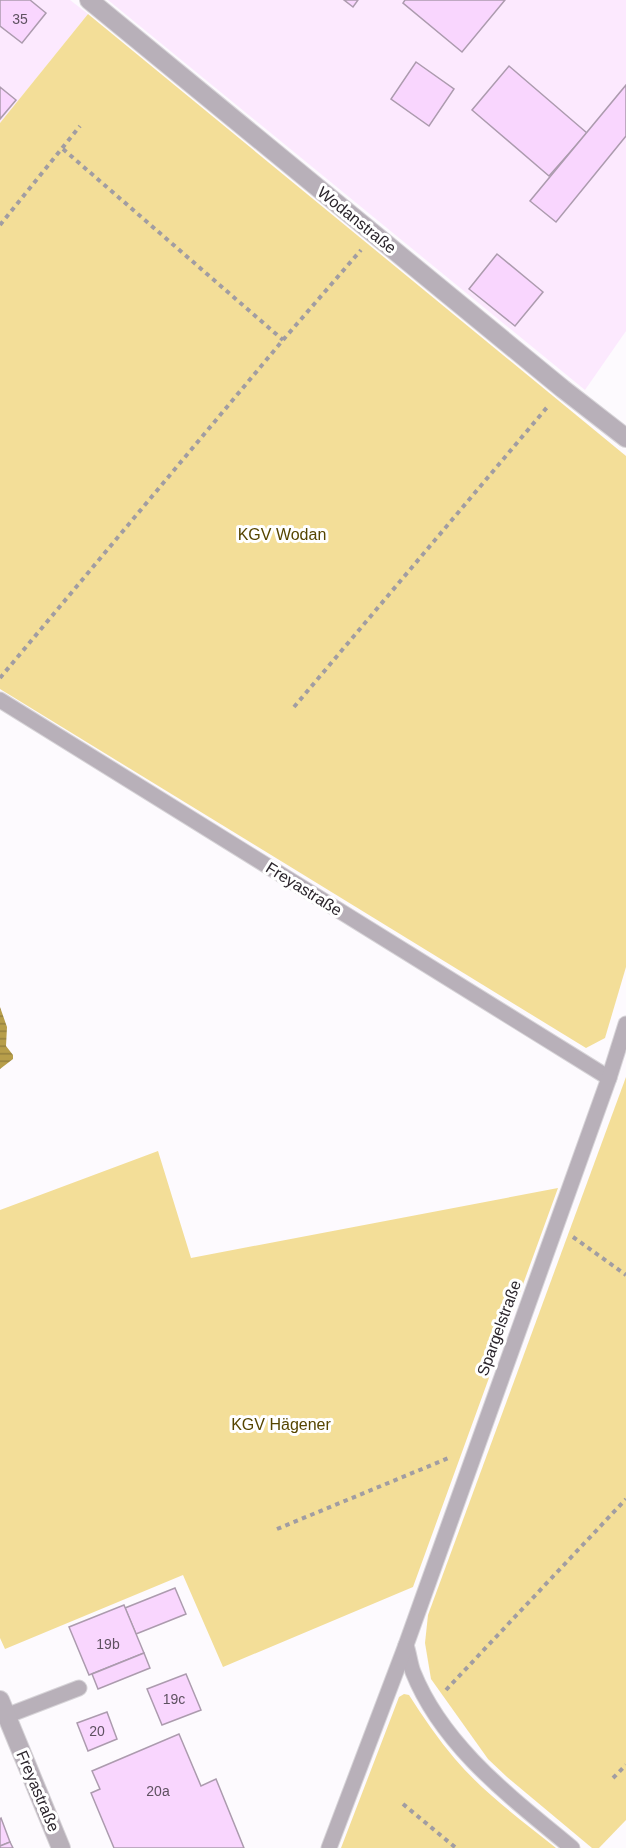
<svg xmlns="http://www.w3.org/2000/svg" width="626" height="1848" viewBox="0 0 626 1848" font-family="Helvetica,sans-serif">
  <defs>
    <pattern id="water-rules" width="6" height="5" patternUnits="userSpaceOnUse" patternTransform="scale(1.5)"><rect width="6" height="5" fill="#b79e4a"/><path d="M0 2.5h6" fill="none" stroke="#95813e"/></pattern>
  </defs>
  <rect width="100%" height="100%" fill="#fdfafe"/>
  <g fill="#fce9fe">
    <path d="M0,0H70L88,14L0,123Z"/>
    <path d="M108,0H626V331L585,390Z"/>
  </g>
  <g fill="#f3de98">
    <path d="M88,14L626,456V967L605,1038L586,1048L0,689V123Z"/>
    <path d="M626,1077V1820L599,1848H592L507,1777L488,1759L431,1679L425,1643L428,1615Z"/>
    <path d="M158,1151L191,1258L558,1188L413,1587L223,1667L183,1575L5,1649L0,1638V1210Z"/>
    <path d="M404,1694L409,1695C423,1717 438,1739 455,1759C484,1793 521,1820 556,1848H341L399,1697Z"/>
  </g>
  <path fill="url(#water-rules)" d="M0,1007L7,1027L6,1046L13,1055V1059L0,1069Z"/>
  <g fill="#f9d6fe" stroke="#ac9bae" stroke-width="1.5">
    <path d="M0,0H30L46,13L22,43L0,26Z"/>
    <path d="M344,0H358L353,7Z"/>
    <path d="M405,0H505L462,52L403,3Z"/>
    <path d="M416,62L454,89L429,126L391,99Z"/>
    <path d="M509,66L587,133L549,176L472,110Z"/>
    <path d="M626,85V136L556,222L530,201Z"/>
    <path d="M0,87L16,100L0,119Z"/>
    <path d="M497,254L543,292L515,326L469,289Z"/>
    <path d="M175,1588L186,1614L136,1634L125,1608Z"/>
    <path d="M124,1605L144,1653L89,1675L69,1627Z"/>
    <path d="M144,1653L150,1668L98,1689L92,1674Z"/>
    <path d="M186,1674L201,1710L162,1725L147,1689Z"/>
    <path d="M107,1712L117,1739L88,1751L77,1723Z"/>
    <path d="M179,1734L201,1786L216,1779L244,1848H114L91,1793L100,1789L92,1771Z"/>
    <path d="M1,1818L10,1842L0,1846V1819Z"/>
    <path d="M10,1842L13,1848H0V1846Z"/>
  </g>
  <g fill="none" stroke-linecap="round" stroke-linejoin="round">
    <defs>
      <g id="service">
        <path d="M0,700L609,1078"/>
        <path d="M406,1645C409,1654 410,1664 413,1672C443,1747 512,1798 572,1848"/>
        <path d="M6,1716L79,1688"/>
        <path d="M329,1848L406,1645L609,1078L626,1024"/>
      </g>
      <g id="minor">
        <path d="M89,0L563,389L626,438"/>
        <path d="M0,1700L61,1848"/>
      </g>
    </defs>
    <use href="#service" stroke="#d7d4d8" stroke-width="17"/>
    <use href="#minor" stroke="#d7d4d8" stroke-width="20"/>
    <g stroke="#a19da2" stroke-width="4" stroke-dasharray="4.5 4.5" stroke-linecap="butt">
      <path d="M63,149L283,340"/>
      <path d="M0,225L80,126"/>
      <path d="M0,678L283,340L361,250"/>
      <path d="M294,707L549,405"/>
      <path d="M573,1237L626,1275"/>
      <path d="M277,1529L451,1457"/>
      <path d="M446,1690L626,1499"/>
      <path d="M613,1778L626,1765"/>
      <path d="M403,1804L456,1848"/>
    </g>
    <use href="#service" stroke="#b8b0b9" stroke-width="15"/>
    <use href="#minor" stroke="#b8b0b9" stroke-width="18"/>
  </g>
  <g text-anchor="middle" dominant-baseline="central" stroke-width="6" stroke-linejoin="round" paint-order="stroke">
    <g font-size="14" fill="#5e5160">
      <text x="20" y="19">35</text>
      <text x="108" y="1644">19b</text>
      <text x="174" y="1699">19c</text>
      <text x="97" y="1731">20</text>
      <text x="158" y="1791">20a</text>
    </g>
    <g font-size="16" fill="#2b252c" stroke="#fff">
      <text transform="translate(357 220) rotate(39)">Wodanstraße</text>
      <text transform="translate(304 889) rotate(32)">Freyastraße</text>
      <text transform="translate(499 1328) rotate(-70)">Spargelstraße</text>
      <text transform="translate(38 1791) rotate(67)">Freyastraße</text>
    </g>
    <g font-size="16" fill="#564500" stroke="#fff">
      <text x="282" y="534">KGV Wodan</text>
      <text x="281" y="1424">KGV Hägener</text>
    </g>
  </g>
</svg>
